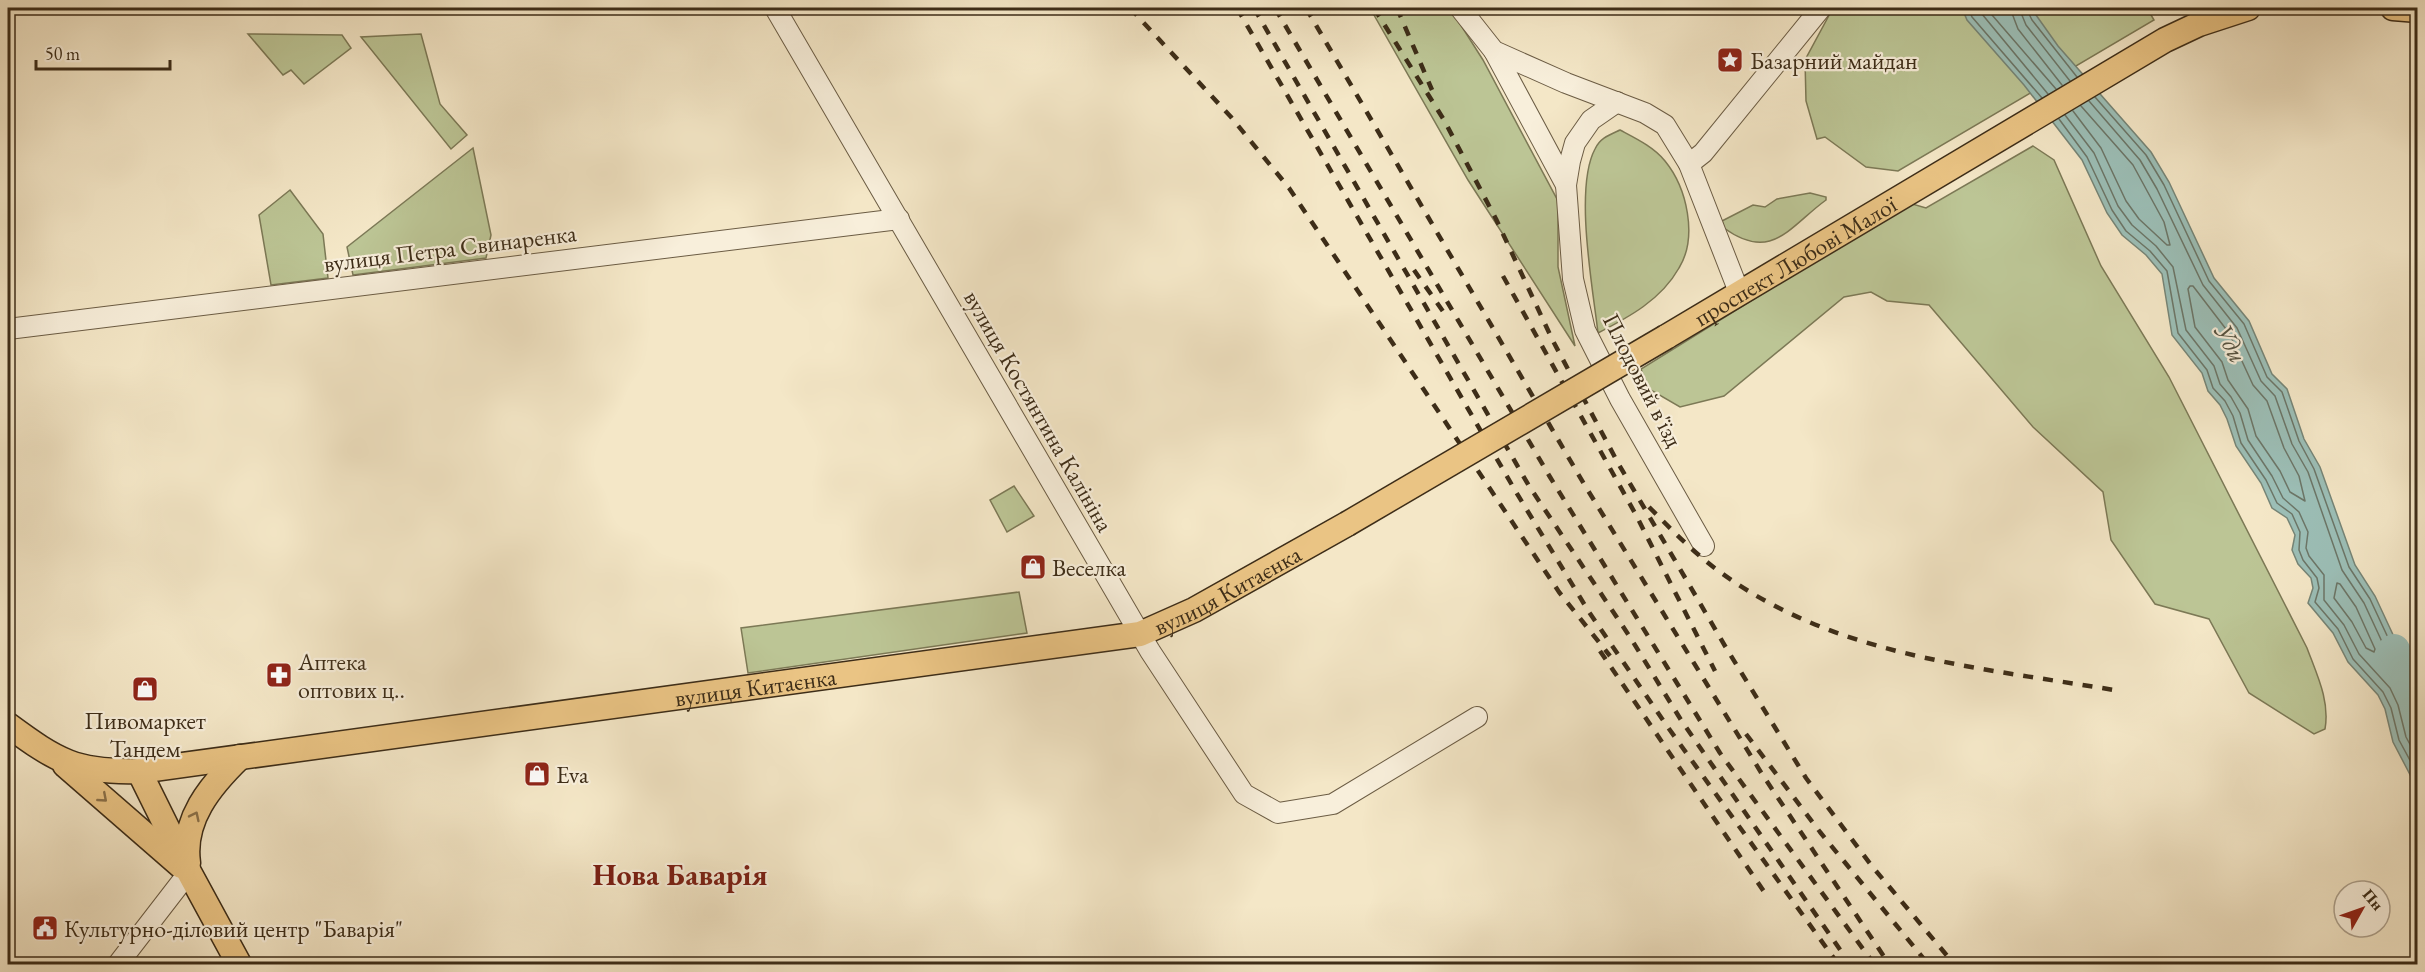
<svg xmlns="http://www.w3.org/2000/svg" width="2425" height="972" viewBox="0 0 2425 972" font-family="'EB Garamond',serif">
  <rect width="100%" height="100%" fill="#f4e7c7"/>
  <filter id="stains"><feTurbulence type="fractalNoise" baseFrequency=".00333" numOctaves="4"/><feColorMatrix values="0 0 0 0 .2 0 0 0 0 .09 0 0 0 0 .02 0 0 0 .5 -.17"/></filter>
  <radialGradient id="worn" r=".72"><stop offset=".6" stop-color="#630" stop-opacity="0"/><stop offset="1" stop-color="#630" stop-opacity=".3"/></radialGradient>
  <g fill="#bcc595" stroke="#7c7956" stroke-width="1.5">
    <path d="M1370,8H1450L1483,60L1558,201V267L1575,346L1468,180Z"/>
    <path d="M1833,8H2147L2154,20L1898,171L1866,167L1825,137L1817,139L1806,101L1805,60Z"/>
    <path d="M248,34L342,35L351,48L304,84L291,70L283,75Z"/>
    <path d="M421,34L440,104L467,135L451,149L361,37Z"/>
    <path d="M1620,130C1635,138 1654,147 1665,161C1687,188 1698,237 1679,268C1661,300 1629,317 1598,333C1593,289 1574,188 1595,149C1600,138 1609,135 1620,130Z"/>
    <path d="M2033,146L2054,160L2101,266L2169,377L2307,648C2317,675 2330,701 2325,729L2314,734L2249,693L2209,619L2155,604L2111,540L2103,492L2033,427L1929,305L1887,301L1871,292L1844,297L1724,396L1680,407L1649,389L1641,369L1909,203L1926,208Z"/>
    <path d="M473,148L491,235L486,258L353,275L347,247Z"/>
    <path d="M290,190L323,234L328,278L271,285L259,215Z"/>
    <path d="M1810,193L1826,197V200C1790,226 1772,263 1724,228L1722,221L1753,205L1765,207L1777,199Z"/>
    <path d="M1014,486L1034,516L1007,532L990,500Z"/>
    <path d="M1019,592L1027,633L748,673L741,628Z"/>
  </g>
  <path fill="#9cbfb7" stroke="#768577" stroke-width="1.5" d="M1962,8H2031L2058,46L2151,152L2169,182L2214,278L2249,321L2272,374L2287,389L2304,439L2320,467L2355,565L2375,596L2402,654L2417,698V788L2393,742L2385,709L2378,695L2348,662L2333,633L2308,603L2313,588L2311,578L2298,564L2292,550L2295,535L2287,518L2272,508L2261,483L2236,446L2227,419L2220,405L2208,391L2202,373L2172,335L2162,274L2146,255L2122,235L2107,213L2082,160L2024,85L1967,20Z"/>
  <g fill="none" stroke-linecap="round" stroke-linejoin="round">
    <g stroke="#6c7668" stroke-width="1.5">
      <path d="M1968,8L1972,17L2042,98"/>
      <path d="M1977,8L2048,94"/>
      <path d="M1986,8L2056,89"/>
      <path d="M2010,8L2018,29L2062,85"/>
      <path d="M2019,8L2026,25L2070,81"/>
      <path d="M2026,8L2032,20L2077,77"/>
      <path d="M2095,97L2146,155L2164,185L2209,281L2244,324L2267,377L2282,392L2299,441L2314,469L2349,567L2370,599L2397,657L2409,693L2418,697"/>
      <path d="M2089,101L2140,160L2157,189L2203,285L2237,328L2261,381L2275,396L2292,444L2308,472L2342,570L2364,603L2390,659L2403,696L2409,703L2418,704"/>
      <path d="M2073,111L2101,148L2126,201L2139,219L2167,245H2170L2164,222L2133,165L2081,106"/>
      <path d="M2065,115L2094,153L2118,206L2132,225L2156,246L2173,267L2186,330L2214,366L2220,384L2231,397L2240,413L2248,440L2272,476L2283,498L2299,512L2308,532L2306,548L2309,556L2324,575V600L2344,625L2359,654L2390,688L2398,705L2406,737L2418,759"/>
      <path d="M2059,119L2087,157L2112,210L2126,231L2150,251L2167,271L2178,333L2207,370L2213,388L2225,401L2233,416L2241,443L2266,480L2277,503L2292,514L2300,532L2299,550L2303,560L2317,578L2319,588L2315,602L2338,629L2353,659L2383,692L2391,708L2399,740L2418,775"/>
      <path d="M2190,286H2193L2229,333L2253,385L2267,401L2284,448L2299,476L2305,501L2290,492L2280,471L2256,436L2248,409L2228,380L2222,362L2195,327L2188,289Z"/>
      <path d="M2337,583L2340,584L2356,607L2375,649L2374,652L2366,648L2352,622L2334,598Z"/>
    </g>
    <path stroke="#9cbfb7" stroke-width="32" d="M2394,650L2418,695"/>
    <defs>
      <g id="minor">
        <path d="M775,8L1150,651L1244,794L1278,813L1333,804L1477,717"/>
        <path d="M1460,8L1494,51L1566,83L1645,113L1665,125L1689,164L1739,292"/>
        <path d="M1494,51L1566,185"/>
        <path d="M1617,102L1591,120L1575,143L1570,161L1566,185L1573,279L1585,330L1620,399L1704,546"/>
        <path d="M1689,164L1703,153L1821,8"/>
        <path d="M8,329L899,219"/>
        <path d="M118,964L189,872"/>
      </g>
      <g id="major">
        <path d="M2393,8L2418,10"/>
        <path id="s1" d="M1666,337L2165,40L2199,24L2248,8"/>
        <path id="s2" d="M8,725C57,761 76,773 139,771L1140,634L1194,610L1347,524"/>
        <path d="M65,765L181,866"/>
        <path d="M139,771L189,872L239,964"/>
        <path d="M188,863C182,820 210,786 240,757"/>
      </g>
    </defs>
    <use href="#minor" stroke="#6b5c44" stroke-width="22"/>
    <use href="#major" stroke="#3d2d18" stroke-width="27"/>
    <use href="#minor" stroke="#f8efdb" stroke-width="20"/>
    <use href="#major" stroke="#eac484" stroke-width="24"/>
    <g stroke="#3d2d18" stroke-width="4.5" stroke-dasharray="10 10" stroke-linecap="butt">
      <path d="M1130,8L1231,117L1289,188L1559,592L1610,656"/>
      <path d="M1237,8L1516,492L1589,612L1667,726L1838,964"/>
      <path d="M1254,8L1529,486L1630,637L1681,720L1850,964"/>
      <path d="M1275,8L1550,477L1720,753L1874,964"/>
      <path d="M1306,8L1584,484L1762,774L1889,964"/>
      <path d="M1374,8L1444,120L1496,219L1553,341L1618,463L1725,646L1806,778L1871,865L1954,964"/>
      <path d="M1397,8L1432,90"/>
      <path d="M1414,270L1447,317"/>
      <path d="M1503,276L1636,515L1715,671"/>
      <path d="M1649,507C1671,529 1692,551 1716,569C1832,656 1976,667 2114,690"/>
      <path d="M1600,651L1767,896"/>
      <path d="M1746,734L1820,832L1928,964"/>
    </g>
    <defs>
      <path id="major-bridge" d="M1347,524L1666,337"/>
    </defs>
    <use href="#major-bridge" stroke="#3d2d18" stroke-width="27" stroke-linecap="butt"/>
    <use href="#major-bridge" stroke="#eac484" stroke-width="24"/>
  </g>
  <defs><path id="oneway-chevron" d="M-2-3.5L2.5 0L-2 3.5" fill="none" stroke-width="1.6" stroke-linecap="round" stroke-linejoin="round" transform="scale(1.5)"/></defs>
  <g stroke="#8b7149">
    <use href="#oneway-chevron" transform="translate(103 798) rotate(41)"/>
    <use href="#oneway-chevron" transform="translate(195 816) rotate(-64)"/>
  </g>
  <defs>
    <symbol id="sight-square" viewBox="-11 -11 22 22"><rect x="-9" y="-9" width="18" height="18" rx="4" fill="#8f2418" stroke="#f8efdb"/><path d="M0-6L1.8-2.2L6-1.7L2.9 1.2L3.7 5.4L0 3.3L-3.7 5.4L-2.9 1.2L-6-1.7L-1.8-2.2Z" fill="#fff"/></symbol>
    <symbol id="shop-square" viewBox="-11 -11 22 22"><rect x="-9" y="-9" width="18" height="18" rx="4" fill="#8f2418" stroke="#f8efdb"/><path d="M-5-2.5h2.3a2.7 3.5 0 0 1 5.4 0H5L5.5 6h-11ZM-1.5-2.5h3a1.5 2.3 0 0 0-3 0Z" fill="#fff"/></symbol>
    <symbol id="pharmacy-square" viewBox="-11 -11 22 22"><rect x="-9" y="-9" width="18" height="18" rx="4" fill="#8f2418" stroke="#f8efdb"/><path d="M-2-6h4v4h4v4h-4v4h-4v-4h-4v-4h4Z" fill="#fff"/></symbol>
    <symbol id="civic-square" viewBox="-11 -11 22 22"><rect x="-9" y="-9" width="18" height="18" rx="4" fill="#8f2418" stroke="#f8efdb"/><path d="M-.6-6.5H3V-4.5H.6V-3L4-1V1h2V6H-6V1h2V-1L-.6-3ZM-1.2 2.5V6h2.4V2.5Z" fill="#fff"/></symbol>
  </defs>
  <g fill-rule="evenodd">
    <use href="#sight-square" x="1715" y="45" width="30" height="30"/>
    <use href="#shop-square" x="1018" y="552" width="30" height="30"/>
    <use href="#pharmacy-square" x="264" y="660" width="30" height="30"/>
    <use href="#shop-square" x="130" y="674" width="30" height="30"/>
    <use href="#shop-square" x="522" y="759" width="30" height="30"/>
    <use href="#civic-square" x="30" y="913" width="30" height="30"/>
  </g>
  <g text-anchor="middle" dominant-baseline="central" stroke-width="4.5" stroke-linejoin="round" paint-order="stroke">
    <g font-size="24" fill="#3d2d18" stroke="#f8efdb" text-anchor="start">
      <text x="1750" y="60">Базарний майдан</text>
      <text x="1052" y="567">Веселка</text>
      <text x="298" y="661">Аптека<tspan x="298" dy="28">оптових ц‥</tspan></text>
      <text x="145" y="720" text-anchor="middle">Пивомаркет<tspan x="145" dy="28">Тандем</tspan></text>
      <text x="556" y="774">Eva</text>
      <text x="64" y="928">Культурно-діловий центр "Баварія"</text>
    </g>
    <g font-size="24" fill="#3d2d18" stroke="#f8efdb">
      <text transform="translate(450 248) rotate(-7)">вулиця Петра Свинаренка</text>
      <text stroke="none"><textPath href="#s1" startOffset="150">проспект Любові Малої</textPath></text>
      <text transform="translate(1643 380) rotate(63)">Плодовий в'їзд</text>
      <text transform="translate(1039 411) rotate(60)">вулиця Костянтина Калініна</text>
      <text stroke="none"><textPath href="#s2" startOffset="1251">вулиця Китаєнка</textPath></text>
      <text stroke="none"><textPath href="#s2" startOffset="765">вулиця Китаєнка</textPath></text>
    </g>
    <g font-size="26" font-style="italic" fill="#555240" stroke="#f8efdb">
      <text transform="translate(2231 343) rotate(62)">Уди</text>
    </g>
    <g font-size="30" font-weight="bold" fill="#7a1f14" stroke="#f8efdb">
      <text x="680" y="874">Нова Баварія</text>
    </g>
  </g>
  <rect width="2425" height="972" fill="none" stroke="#f4e7c7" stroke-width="30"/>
  <rect x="9" y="9" width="2407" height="954" fill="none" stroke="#3d2d18" stroke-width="3"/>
  <rect x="15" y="15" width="2395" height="942" fill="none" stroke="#3d2d18" stroke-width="1.5"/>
  <g transform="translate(2362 909) rotate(50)"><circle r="28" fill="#f8efdb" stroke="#ada18d" stroke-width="1.5"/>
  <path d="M0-4.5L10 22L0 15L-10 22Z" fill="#8f2418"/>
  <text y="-9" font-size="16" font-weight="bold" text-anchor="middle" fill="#3d2d18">Пн</text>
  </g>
  <path d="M36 60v9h134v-9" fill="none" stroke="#3d2d18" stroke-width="3"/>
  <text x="45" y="60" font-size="18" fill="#3d2d18" stroke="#f8efdb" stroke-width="4.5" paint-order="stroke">50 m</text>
  <rect width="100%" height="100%" filter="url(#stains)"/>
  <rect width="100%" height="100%" fill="url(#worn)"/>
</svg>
